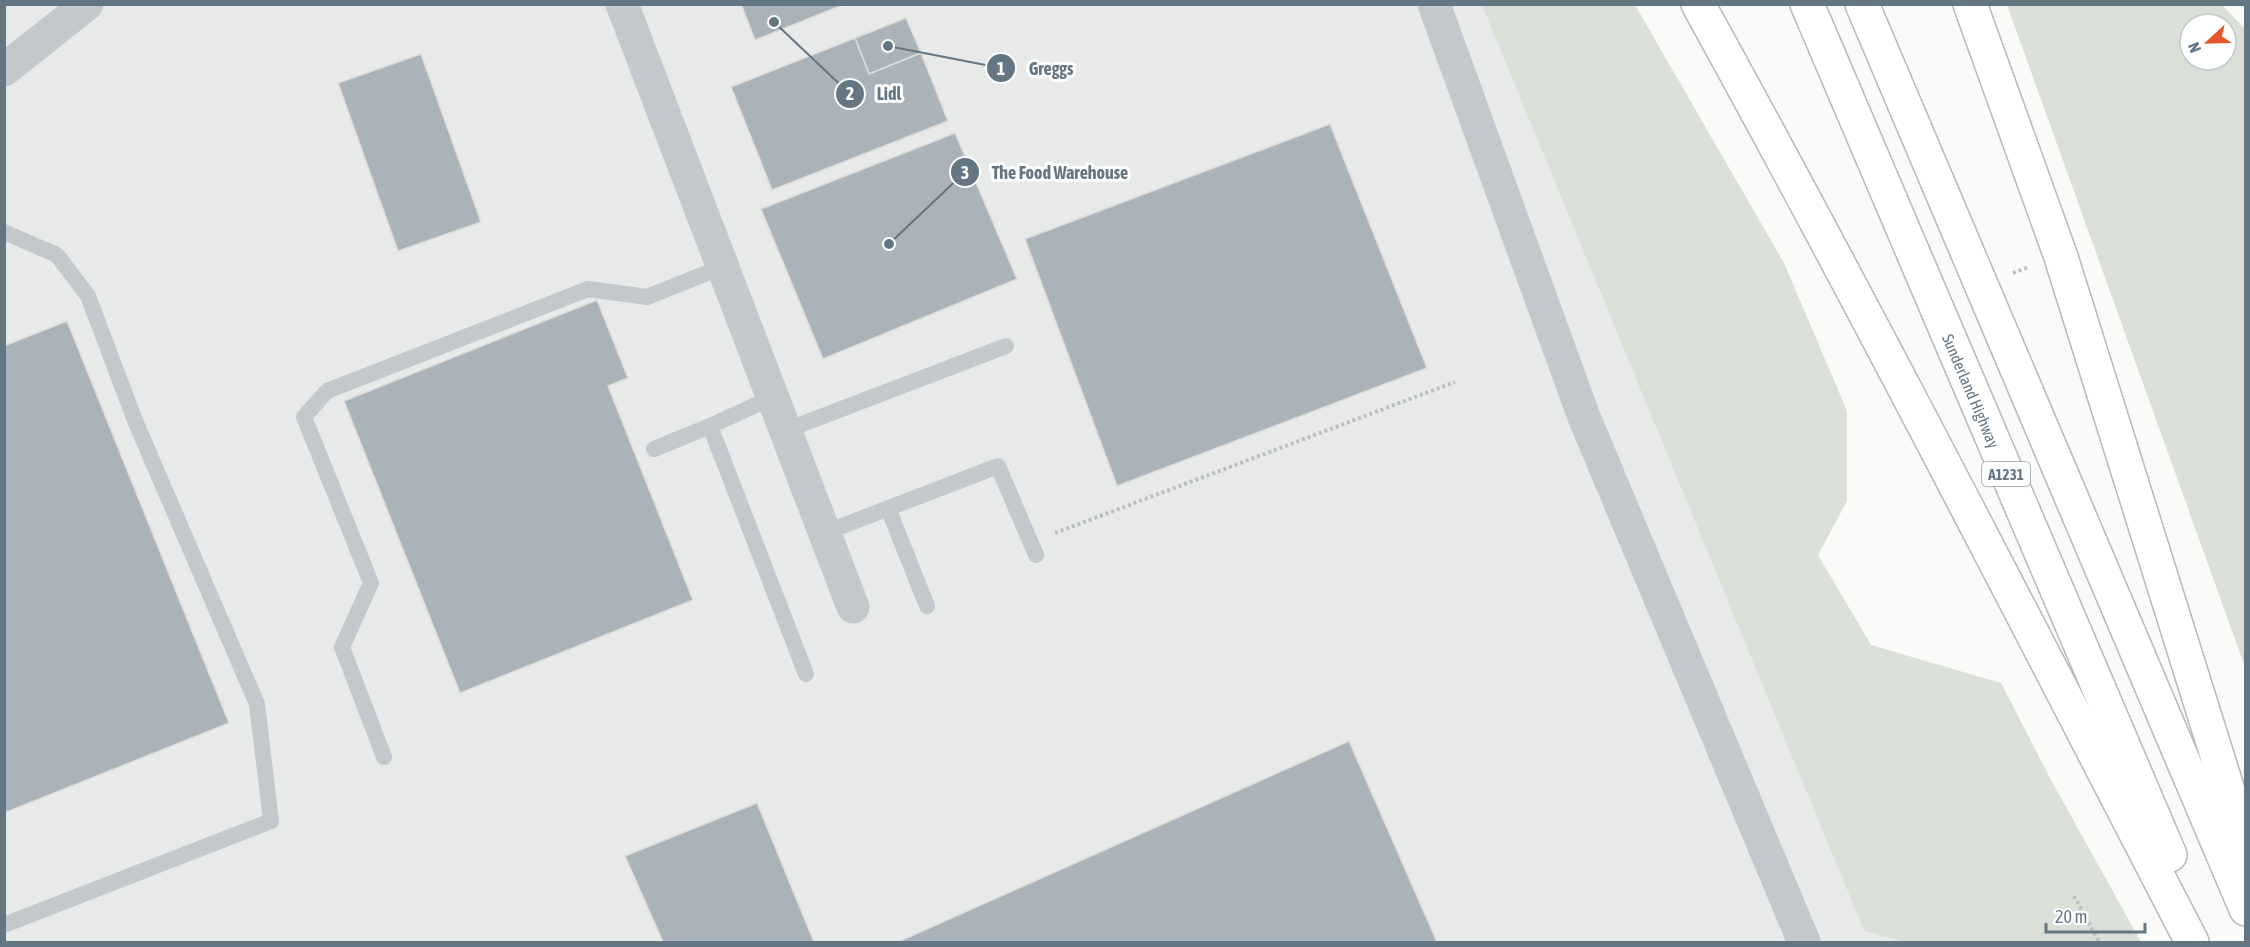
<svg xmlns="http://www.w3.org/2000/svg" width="2250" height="947" viewBox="0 0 2250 947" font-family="'Asap Condensed',sans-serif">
  <rect width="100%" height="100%" fill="#fafaf8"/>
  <path fill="#e8e9e9" d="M5,4L1485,5L1864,931L1905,942H5Z"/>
  <g fill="#dadfd7" fill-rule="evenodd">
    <path d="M1482,5H1635L1784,263L1847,411V501L1818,555L1871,645L2001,683L2051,780L2141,942H1905L1864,931Z"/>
    <path d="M2007,5H2222L2245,29V667ZM2190,24H2226V60H2190Z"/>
  </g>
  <g fill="#aab3b9" stroke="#dcdcda" stroke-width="1.5">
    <path d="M741,4H845L755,40Z"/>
    <path d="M906,18L921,53L869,74L855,38Z"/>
    <path d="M855,38L869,74L921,53L948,121L772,190L731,87Z"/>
    <path d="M421,54L481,222L398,251L338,83Z"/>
    <path d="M1330,124L1427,368L1117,486L1025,239Z"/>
    <path d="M955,133L1017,279L823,359L761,209Z"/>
    <path d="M597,300L628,378L608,386L693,600L460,693L344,401Z"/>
    <path d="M67,321L229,723L4,813V346Z"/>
    <path d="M1349,741L1437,942H898Z"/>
    <path d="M757,803L814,942H663L625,856Z"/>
  </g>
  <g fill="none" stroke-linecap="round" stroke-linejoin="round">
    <defs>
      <g id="trunk">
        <path d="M1698,4C1869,314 2030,629 2192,942"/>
        <path d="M1807,4L2170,855"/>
        <path d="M1862,4L2246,909"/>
        <path d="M1970,4L2061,257L2246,848"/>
      </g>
    </defs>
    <use href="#trunk" stroke="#b4b9bd" stroke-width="36"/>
    <g stroke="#bbbfc2" stroke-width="4" stroke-dasharray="3 3" stroke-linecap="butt">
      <path d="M2013,273L2029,267"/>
      <path d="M1055,533L1455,382"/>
      <path d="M2074,896L2099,942"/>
    </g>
    <g stroke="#c3c8cc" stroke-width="16">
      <path d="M4,232L57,255L88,296L136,423L257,704L271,821L4,925"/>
      <path d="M771,398L710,426L806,674"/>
      <path d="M784,431L1006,346"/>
      <path d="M654,449L710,426"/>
      <path d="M888,508L927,606"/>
      <path d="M824,533L998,466L1036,555"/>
      <path d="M384,757L342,647L371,583L304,417L327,391L588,289L647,297L722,267"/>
    </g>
    <g stroke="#c3c8cc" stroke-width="33">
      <path d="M622,4L853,607"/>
      <path d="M1434,4L1584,417L1804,942"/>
      <path d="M4,70L87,4"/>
    </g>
    <use href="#trunk" stroke="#fff" stroke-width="33"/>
  </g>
  <g text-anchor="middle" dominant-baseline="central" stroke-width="6" stroke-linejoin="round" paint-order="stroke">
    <rect fill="#fff" stroke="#939fa8" stroke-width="1.5" x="1982" y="462" width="48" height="24" rx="4.5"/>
    <g font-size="15" font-weight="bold" fill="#657683">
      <text x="2006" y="474">A1231</text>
    </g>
    <g font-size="16" fill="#657683" stroke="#fff">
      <text transform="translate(1971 391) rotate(67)">Sunderland Highway</text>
    </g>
  </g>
  <path fill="none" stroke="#657683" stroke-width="2" d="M888 46L1001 68M774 22L850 94M889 244L965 172"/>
  <g fill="#657683" stroke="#fff" stroke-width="2">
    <circle cx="888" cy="46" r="6"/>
    <circle cx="774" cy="22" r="6"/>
    <circle cx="889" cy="244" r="6"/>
    <circle cx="1001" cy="68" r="15"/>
    <circle cx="850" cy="94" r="15"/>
    <circle cx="965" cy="172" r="15"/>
  </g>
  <g font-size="18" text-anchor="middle" font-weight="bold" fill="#fff">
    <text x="1001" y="75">1</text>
    <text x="850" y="100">2</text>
    <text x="965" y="179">3</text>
  </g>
  <g font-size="18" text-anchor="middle" font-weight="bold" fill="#657683" stroke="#fff" stroke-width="6" stroke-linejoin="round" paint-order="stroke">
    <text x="1051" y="75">Greggs</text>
    <text x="889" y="100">Lidl</text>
    <text x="1060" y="179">The Food Warehouse</text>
  </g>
  <rect width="2250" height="947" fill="none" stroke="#657683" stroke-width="12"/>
  <g transform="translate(2208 42) rotate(248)"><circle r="28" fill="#ffffff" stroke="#c1c8cd" stroke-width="1.5"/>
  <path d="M0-4.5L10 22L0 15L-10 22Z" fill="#e4572e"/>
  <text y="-9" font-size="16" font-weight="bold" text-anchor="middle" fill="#657683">N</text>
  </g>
  <path d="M2046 923v9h99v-9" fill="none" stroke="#657683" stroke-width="3"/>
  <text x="2055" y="923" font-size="18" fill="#657683" stroke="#ffffff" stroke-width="4.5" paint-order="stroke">20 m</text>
</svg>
